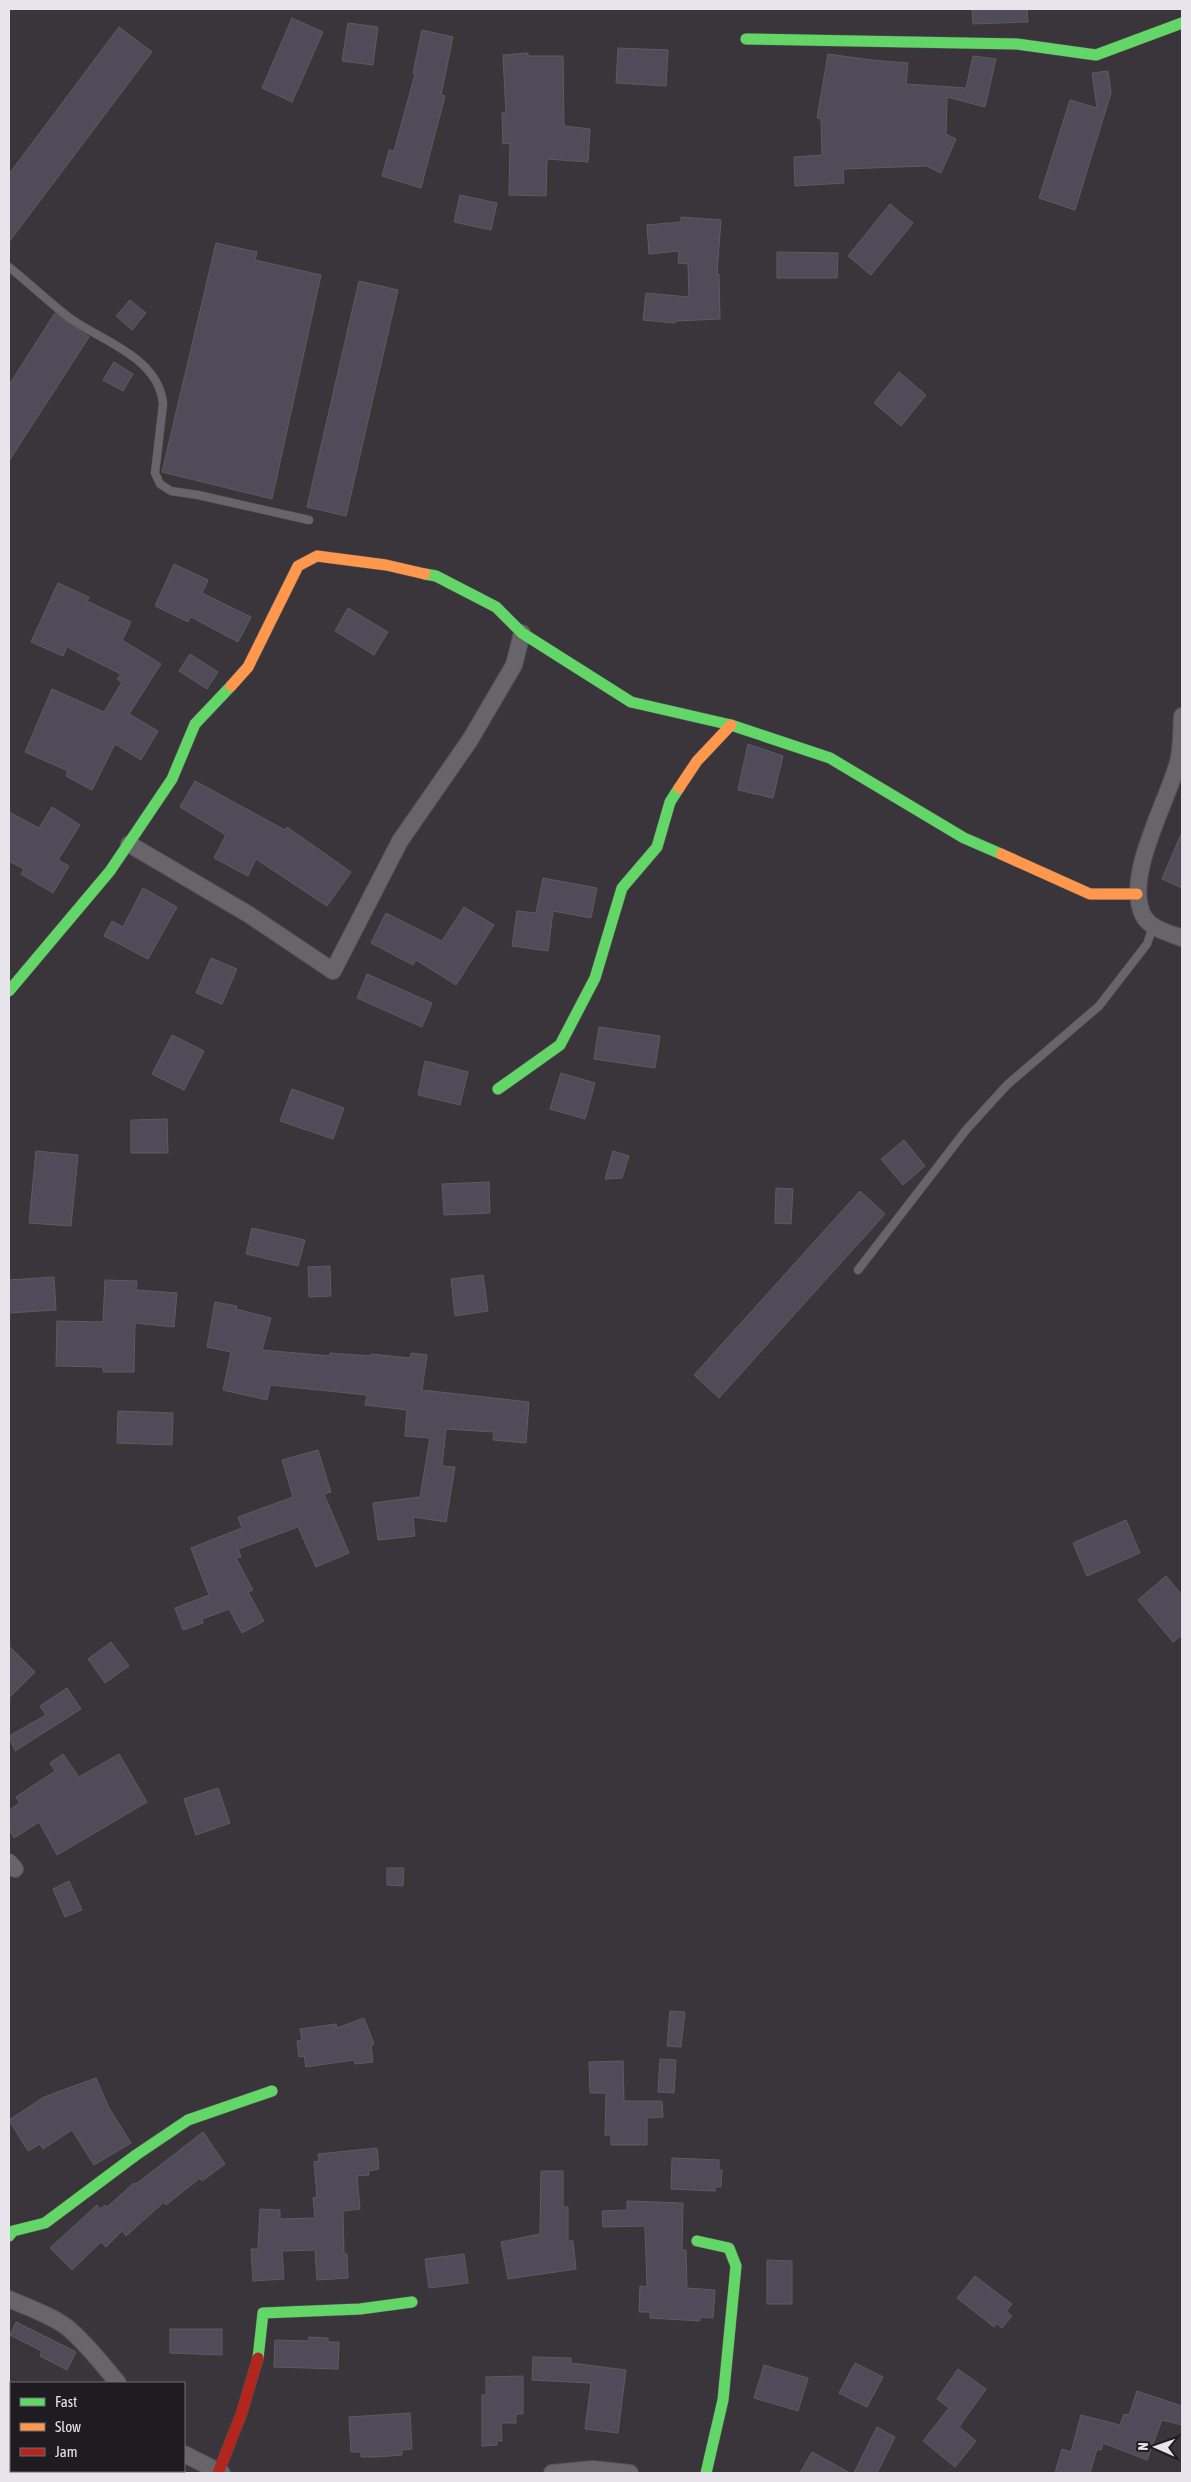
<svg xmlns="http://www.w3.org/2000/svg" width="1191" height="2482" viewBox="0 0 1191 2482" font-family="'Asap Condensed',sans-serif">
  <rect width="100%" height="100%" fill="#39353b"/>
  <g fill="#4f4b59" stroke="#5d5b60">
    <path d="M972,9H1027L1028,22L973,24Z"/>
    <path d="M292,18L323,32L292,102L262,88Z"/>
    <path d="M348,23L378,27L373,65L342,61Z"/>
    <path d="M119,27L152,52L9,242V174Z"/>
    <path d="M422,30L453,37L441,95L445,96L421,188L382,176L389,150L394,151L415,74L413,73Z"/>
    <path d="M618,48L668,50L666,86L616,83Z"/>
    <path d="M528,53V56H563L564,126L590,129L588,162L547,159L546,196L509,195L510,143L503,144L502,113H506L503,55Z"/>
    <path d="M828,54L871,60L908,63L906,84L966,88L973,56L996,59L985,107L947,97L946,134L956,139L941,173L926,166L843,169L844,183L795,186L794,157L822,155L821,119L817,118Z"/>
    <path d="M1108,71L1111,93L1075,210L1039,198L1070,100L1097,108L1092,73Z"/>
    <path d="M460,195L497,203L491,230L454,222Z"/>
    <path d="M890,204L913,223L871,275L848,256Z"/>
    <path d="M681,217L721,220L717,274H719L720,319L676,321L675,323L643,320L646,293L689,297L688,264L678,263L679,251L649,254L647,225L681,222Z"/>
    <path d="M216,243L257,252L255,260L321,275L272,499L162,472Z"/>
    <path d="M777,252L838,253L837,278H777Z"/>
    <path d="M359,281L398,290L346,516L307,507Z"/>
    <path d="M130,300L146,313L132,330L116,316Z"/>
    <path d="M55,313L89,337L9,461V385Z"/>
    <path d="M114,362L133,374L123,391L103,380Z"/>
    <path d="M899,372L926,395L901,426L874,403Z"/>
    <path d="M174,564L208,580L202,593L251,617L238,642L191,617L188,622L155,606Z"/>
    <path d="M58,583L89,597L87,601L131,622L122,640L161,664L129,714L158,731L141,760L115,744L92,790L66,776L68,771L25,752L52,689L104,712L122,682L117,679L121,674L67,647L63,656L31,642Z"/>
    <path d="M348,608L388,632L374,655L335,631Z"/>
    <path d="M190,654L218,672L207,689L179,671Z"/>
    <path d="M748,744L783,756L773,798L738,790Z"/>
    <path d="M195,781L285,830L287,827L351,872L327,906L256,859L248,876L214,858L226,835L180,807Z"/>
    <path d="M52,807L80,825L58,860L69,866L53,893L21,874L24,869L9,861V812L39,828Z"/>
    <path d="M1182,832V888L1162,879Z"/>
    <path d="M543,878L597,888L591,918L553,911L548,951L512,946L517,911L536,913Z"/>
    <path d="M143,888L177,907L148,959L104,936L112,921L123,927Z"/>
    <path d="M464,907L494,925L456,985L416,960L413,965L371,943L386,913L442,941Z"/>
    <path d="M211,958L237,969L222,1004L196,993Z"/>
    <path d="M367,974L432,1003L422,1027L357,998Z"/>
    <path d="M599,1027L660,1036L655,1068L594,1059Z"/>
    <path d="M172,1035L204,1051L184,1090L152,1074Z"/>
    <path d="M425,1061L468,1072L460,1105L418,1095Z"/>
    <path d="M561,1073L595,1083L585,1119L550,1109Z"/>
    <path d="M292,1089L344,1108L333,1139L280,1121Z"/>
    <path d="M167,1119L168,1153H131V1120Z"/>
    <path d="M904,1140L925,1166L903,1185L881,1159Z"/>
    <path d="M36,1151L78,1155L71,1226L29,1223Z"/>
    <path d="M613,1151L629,1156L622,1178L605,1179Z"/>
    <path d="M489,1182L490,1213L444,1215L442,1184Z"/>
    <path d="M776,1188L793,1189L791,1224L775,1223Z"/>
    <path d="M860,1191L885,1214L719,1398L694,1375Z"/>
    <path d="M252,1228L305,1240L298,1266L246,1254Z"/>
    <path d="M330,1266L331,1296L309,1297L308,1267Z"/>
    <path d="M483,1275L488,1311L455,1316L451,1279Z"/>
    <path d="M54,1277L56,1310L9,1313V1280Z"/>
    <path d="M105,1280L137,1281L136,1290L177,1293L174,1327L135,1323L134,1372H103V1367L56,1366L57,1321L103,1322Z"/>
    <path d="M215,1302L237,1306L236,1309L271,1318L262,1350L330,1356V1353L371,1356V1354L410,1358L411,1353L427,1355L422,1390L529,1402L526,1443L493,1440L494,1432L446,1429L442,1466L455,1467L446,1522L413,1517L415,1536L378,1540L373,1503L420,1497L430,1438L405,1436L407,1410L365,1405L367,1395L270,1385L267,1400L223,1390L231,1352L207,1347Z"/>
    <path d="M118,1411L173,1413L172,1445L117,1443Z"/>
    <path d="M318,1450L331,1492L324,1494L349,1553L316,1567L298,1527L238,1549L241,1557L236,1558L253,1590L248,1592L264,1621L242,1633L229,1609L202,1619L203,1623L183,1630L175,1608L209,1595L191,1548L242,1528L238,1517L293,1497L282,1460Z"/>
    <path d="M1126,1520L1140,1553L1087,1576L1073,1543Z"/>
    <path d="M1166,1576L1182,1595V1635L1173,1642L1138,1600Z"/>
    <path d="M111,1642L129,1666L105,1683L88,1659Z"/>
    <path d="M9,1646L35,1672L9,1698Z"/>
    <path d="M67,1688L81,1709L15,1751L9,1736L46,1715L40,1706Z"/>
    <path d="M63,1754L79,1777L119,1754L147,1802L57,1855L39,1822L14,1838L9,1829V1810L20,1803L16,1797L55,1771L50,1763Z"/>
    <path d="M218,1788L230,1823L196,1835L184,1799Z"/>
    <path d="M387,1868H404L403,1886L387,1885Z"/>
    <path d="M69,1881L82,1910L65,1917L53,1889Z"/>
    <path d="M670,2011L685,2012L681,2047L667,2046Z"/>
    <path d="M364,2018L374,2044L371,2045L373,2062L355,2064L354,2060L306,2067L304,2056L299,2057L297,2041L302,2040L300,2029L336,2024L337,2028Z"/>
    <path d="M660,2059L676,2060L674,2093L658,2092Z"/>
    <path d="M623,2061L624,2101H662L663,2117L647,2118V2145H611V2135H605L606,2093H590L589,2062Z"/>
    <path d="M96,2078L109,2108L131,2143L94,2165L72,2130L43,2149L40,2144L28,2151L9,2120L44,2097Z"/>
    <path d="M203,2132L225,2164L202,2181L200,2178L166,2205L164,2202L126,2236L122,2231L106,2247L101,2242L72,2270L50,2248L97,2205L100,2209L105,2205L107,2207L134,2183L136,2184Z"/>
    <path d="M377,2148L379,2169L368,2171L369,2175L357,2176L360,2209L343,2211L344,2254H347L348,2278L317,2280L315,2250L282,2251L284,2279L253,2281L251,2249H258L260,2209L280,2210V2219L315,2218L313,2198L317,2197L314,2162L319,2161L318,2154Z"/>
    <path d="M672,2158L719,2160V2170H722L721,2187H715V2191L671,2189Z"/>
    <path d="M541,2171H563V2207H568V2241H573L576,2269L508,2279L501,2242L540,2234Z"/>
    <path d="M627,2201L683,2203L682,2250H686L687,2288L715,2290L713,2318L700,2317V2321L650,2318V2312H639L640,2286L647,2287L645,2226L603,2227L602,2211L627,2210Z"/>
    <path d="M464,2254L468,2283L429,2288L425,2259Z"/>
    <path d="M767,2260L792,2261V2304H767Z"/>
    <path d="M975,2276L1012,2304L1006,2311L1012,2316L1002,2328L996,2323L994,2327L957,2298Z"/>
    <path d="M16,2322L76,2352L67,2370L40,2356L42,2351L10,2335Z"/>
    <path d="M170,2329H222V2355L170,2353Z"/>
    <path d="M309,2337L328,2338V2342H339L338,2369L274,2367L275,2340L309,2341Z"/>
    <path d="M533,2357L571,2358V2363L626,2370L618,2433L585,2429L591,2383L532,2380Z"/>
    <path d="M855,2363L883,2377L867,2407L839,2393Z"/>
    <path d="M764,2365L808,2378L798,2411L754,2398Z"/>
    <path d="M958,2369L986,2389L959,2427L976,2441L955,2467L923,2441L949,2408L937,2399Z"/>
    <path d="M523,2376V2414H516V2423H501L502,2441H497V2445L482,2446V2395H486V2377Z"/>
    <path d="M1137,2391L1182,2406V2425L1162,2420L1147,2460L1103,2443L1101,2450L1097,2449L1090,2473H1055L1062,2449L1071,2452L1081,2415L1120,2425L1124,2414L1129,2415Z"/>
    <path d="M410,2413L412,2449L402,2450V2455L376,2457H361V2452H351L349,2417Z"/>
    <path d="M877,2427L895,2437L877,2473H854Z"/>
    <path d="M812,2452L850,2473H800Z"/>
  </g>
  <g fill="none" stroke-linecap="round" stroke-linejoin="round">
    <defs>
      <g id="lane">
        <path d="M9,267C30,284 50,303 71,319C104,342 159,358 163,404L155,473L160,484L171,491L198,495L309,520"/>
        <path d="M858,1270L966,1130L1007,1085L1099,1006L1147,944L1153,927"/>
      </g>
      <g id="street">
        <path d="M1182,716C1181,730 1182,747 1178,762C1167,803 1124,876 1143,915C1150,929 1169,933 1182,938"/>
        <path d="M129,844L248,914L333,971L400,841L470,740L514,665L522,633"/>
        <path d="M9,1862L15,1869"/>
        <path d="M9,2299C29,2308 51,2315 68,2328C87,2344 102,2364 118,2383"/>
        <path d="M184,2454L222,2473"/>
        <path d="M552,2473L593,2469L630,2473"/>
      </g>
      <g id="fast">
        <path d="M746,39L1017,44L1096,55L1182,23"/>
        <path d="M425,574L436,576L496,607L522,633L631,702L731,725L830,758L964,838L1001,854"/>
        <path d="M9,991L110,871L172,779L195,724L231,686"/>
        <path d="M498,1089L560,1045L595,978L622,888L657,847L670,802L679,788"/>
        <path d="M9,2236L13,2231L45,2223L136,2155L188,2120L272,2091"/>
        <path d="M697,2241L729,2248L736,2266L723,2400L706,2473"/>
        <path d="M258,2358L263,2313L360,2309L412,2302"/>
      </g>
      <g id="slow">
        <path d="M231,686L248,667L298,566L317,556L386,565L425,574"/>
        <path d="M679,788L697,761L731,725"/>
        <path d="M1001,854L1090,894H1137"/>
      </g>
      <path id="jam" d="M218,2473L241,2415L258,2358"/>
    </defs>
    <use href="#lane" stroke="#555157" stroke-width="9"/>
    <use href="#street" stroke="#555157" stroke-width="18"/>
    <use href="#fast" stroke="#555157" stroke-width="12"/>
    <use href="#slow" stroke="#555157" stroke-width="12"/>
    <use href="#jam" stroke="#555157" stroke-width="12"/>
    <use href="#lane" stroke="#68656a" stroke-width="8"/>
    <use href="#street" stroke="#68656a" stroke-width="16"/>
    <use href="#fast" stroke="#63d668" stroke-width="11"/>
    <use href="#slow" stroke="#ff974d" stroke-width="11"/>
    <use href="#jam" stroke="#b3261e" stroke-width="11"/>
  </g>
  <rect width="1191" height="2482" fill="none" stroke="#e8e4eb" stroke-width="20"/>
  <rect x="10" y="2382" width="175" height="90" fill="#1f1c21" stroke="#6f6c72"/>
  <rect x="20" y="2398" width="25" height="8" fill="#63d668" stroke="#6f6c72"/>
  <text x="55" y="2407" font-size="15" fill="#e8e4eb">Fast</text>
  <rect x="20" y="2423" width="25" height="8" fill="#ff974d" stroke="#6f6c72"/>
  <text x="55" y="2432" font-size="15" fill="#e8e4eb">Slow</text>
  <rect x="20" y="2448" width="25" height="8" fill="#b3261e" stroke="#6f6c72"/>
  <text x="55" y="2457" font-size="15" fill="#e8e4eb">Jam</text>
  <g transform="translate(1156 2447) rotate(272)" stroke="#1f1c21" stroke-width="4" paint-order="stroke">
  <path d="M0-4L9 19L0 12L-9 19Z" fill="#e8e4eb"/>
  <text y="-8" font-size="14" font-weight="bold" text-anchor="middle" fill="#e8e4eb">N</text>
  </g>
</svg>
